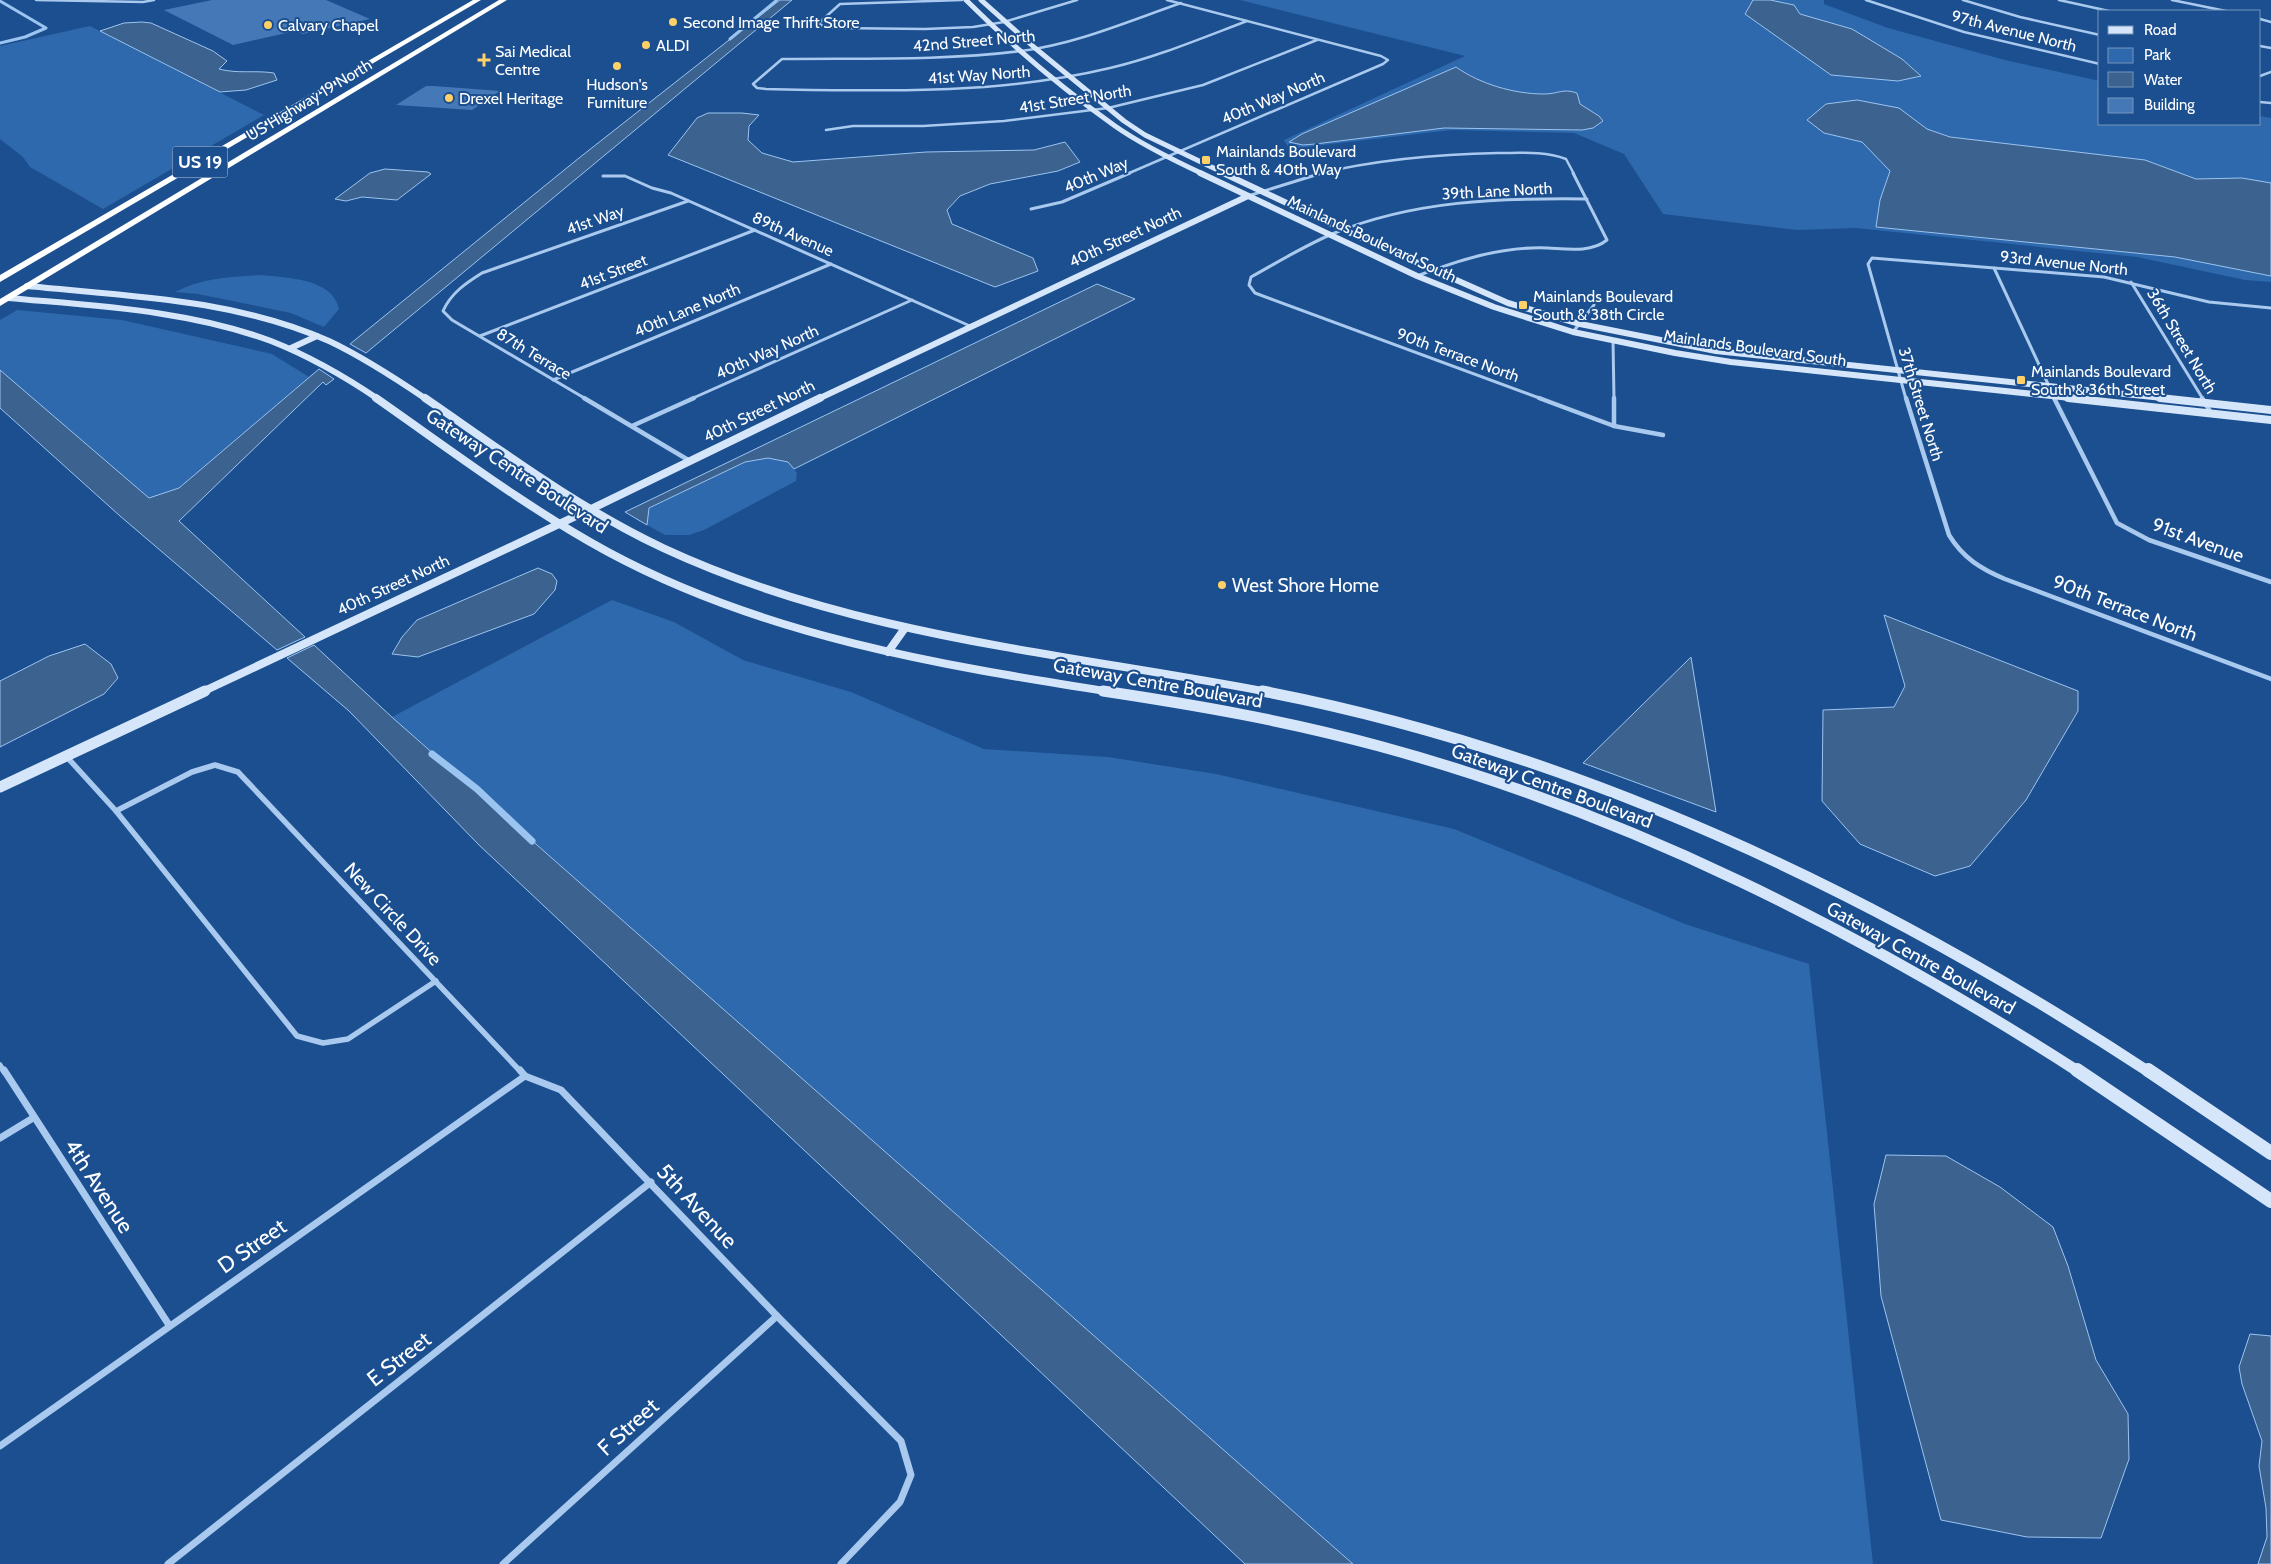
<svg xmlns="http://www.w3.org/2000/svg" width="2271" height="1564" viewBox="0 0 2271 1564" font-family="Cabin,sans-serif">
  <rect width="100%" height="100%" fill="#1b4f8f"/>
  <g fill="#2e69ad">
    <path d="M1240,0H1824V4L1888,28L2005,60L2100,81V124H2260V116L2271,118V282L2245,280L2137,257L1856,228L1797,230L1663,214L1624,154L1574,133L1451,130L1289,149L1284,140L1465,56Z"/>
    <path d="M90,26L264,115L103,209L30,167L23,157L0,139V46Z"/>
    <path d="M261,275C287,278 333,278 339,309L324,327L291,313L198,294L175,292C202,278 231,277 261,275Z"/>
    <path d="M17,310L122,320L272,354L309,377L179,488L149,498L0,370V320Z"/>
    <path d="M768,458L788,462L797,473L796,481L704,530L689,535H665L647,525L648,509L745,462Z"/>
    <path d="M612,600L674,622L743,660L851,692L984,749L1108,757L1216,774L1454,829L1685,924L1809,964L1873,1564H1353L392,717Z"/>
  </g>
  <g fill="#3c6290" stroke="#9cc4f0">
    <path d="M780,0H792L366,353L350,344L579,158Z"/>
    <path d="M1753,0H1770L1794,5L1800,14L1852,29L1902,59L1921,76L1898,81L1831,75L1745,14Z"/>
    <path d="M142,22L151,23L213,51L227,61L219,69C238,74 255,70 274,73L277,80L246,90L220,92L100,31L124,23Z"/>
    <path d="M1456,67C1480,84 1514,94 1544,94C1559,94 1562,88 1577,93L1580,104L1599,116L1603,121L1593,128L1582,130L1444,128L1315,144L1303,145L1289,142L1302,134Z"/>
    <path d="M1857,100L1899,108L1927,129L1950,137L2145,160L2196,179L2242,178L2271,183V276L2175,257L1876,227L1880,200L1890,171L1862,142L1824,133L1807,120L1826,104Z"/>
    <path d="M708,113H742L759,115L749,126L748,140L762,153L793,162L926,152L1034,150L1065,142L1080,162L1058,171L990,184L960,196L947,210L952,224L1033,258L1038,271L995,287L668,155L697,118Z"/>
    <path d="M385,169L428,172L431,174L397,200L362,197L346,201L335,199L370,173Z"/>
    <path d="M1097,284L1135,299L794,469L788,462L768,458L745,462L649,508L647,525L625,512Z"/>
    <path d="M319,369L334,379L326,385L323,382L179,521L305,637L277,650L120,516L0,408V370L149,498L179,488Z"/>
    <path d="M538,568L552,574L557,581L555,590L534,614L418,657L392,654L402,637L417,620Z"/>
    <path d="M1884,615L2078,691V711L2026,800L1970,866L1935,876L1860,844L1822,801L1823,710L1894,707L1905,686Z"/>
    <path d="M85,644L111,664L118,678L104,694L0,747V681L49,656Z"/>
    <path d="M314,645L394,719L1353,1564H1245L479,845L349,711L287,658Z"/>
    <path d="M1691,657L1716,812L1583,763Z"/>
    <path d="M1886,1155L1946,1156L2000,1187L2053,1227L2068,1266L2096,1360L2128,1414L2129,1459L2101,1538L2027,1537L1941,1520L1881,1296L1874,1204Z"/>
    <path d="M2250,1334L2271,1336V1564H2258L2267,1537L2266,1508L2259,1466L2262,1441L2242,1384L2239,1367Z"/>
  </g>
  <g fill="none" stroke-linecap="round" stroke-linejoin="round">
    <g stroke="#9cc4f0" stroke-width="3">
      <path d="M0,1L46,28L25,37L0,43"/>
      <path d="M730,39L777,0"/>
    </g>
    <path stroke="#9cc4f0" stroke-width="7" d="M432,754L477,789L532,841"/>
  </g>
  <g fill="#4478b7">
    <path d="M212,0H326L370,19L303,34L295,31L233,45L164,10Z"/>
    <path d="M426,86H434L500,91L472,110L396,105Z"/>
  </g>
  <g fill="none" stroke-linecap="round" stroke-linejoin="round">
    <g stroke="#a9c9ee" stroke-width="2.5">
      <path d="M36,0L143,2L154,0"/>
      <path d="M962,0L840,4L820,22V25L835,28L925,29L973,27L1004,22L1077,0"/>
      <path d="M1866,0L1964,32L2100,64"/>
      <path d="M1963,0L2020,17L2100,35"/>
      <path d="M2059,0L2109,11"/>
      <path d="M2172,0L2226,11"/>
      <path d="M1181,3C1129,21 1076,44 1021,51C942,61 861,58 782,59L753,84L757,88L766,89C881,91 997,95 1110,68C1157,57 1202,38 1247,21"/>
      <path d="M2260,19L2271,22"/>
      <path d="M2260,46L2271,48"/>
      <path d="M2260,76L2271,72"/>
      <path d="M2260,102L2271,103"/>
      <path d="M826,130L853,126H923L1004,121L1108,108L1203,85L1317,40"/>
      <path d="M1127,174L1383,64L1388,60L1381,56L1167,0"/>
      <path d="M1316,174C1376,160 1436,154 1498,153C1521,153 1544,151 1566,159L1574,174"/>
    </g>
    <g stroke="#a9c9ee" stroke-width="3">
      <path d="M603,176H625L652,188L671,193L970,326"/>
      <path d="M1248,196L1322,173"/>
      <path d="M1031,209L1062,202L1130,173"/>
      <path d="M1994,268L2055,399"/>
      <path d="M1417,276C1459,260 1502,246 1548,248C1567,249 1591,253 1607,240L1573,173"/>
      <path d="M2131,282L2203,399"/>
      <path d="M1573,332L1594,305"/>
      <path d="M480,336L755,230"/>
      <path d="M1613,340L1614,399"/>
      <path d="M553,380L831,264"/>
      <path d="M586,399L452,320L443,311C451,293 466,283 482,273L688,201"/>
      <path d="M691,399L912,300"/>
      <path d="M1542,399L1255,293L1249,285L1251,277C1278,262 1304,246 1332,234C1414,200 1500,198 1587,199"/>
      <path d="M1906,399L1868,264L1872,258L2104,277L2209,302L2271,308"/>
    </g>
    <g stroke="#a9c9ee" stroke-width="4.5">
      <path d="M584,398L690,461"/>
      <path d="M1539,398L1614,426L1663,435"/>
      <path d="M1614,398V426"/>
      <path d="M1906,398L1949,535C1963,558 1981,569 2005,579L2271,679"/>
      <path d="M2054,398L2117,523L2149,540L2271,582"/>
      <path d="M2202,398L2211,413"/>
      <path d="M632,426L694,398"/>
    </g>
    <g stroke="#a9c9ee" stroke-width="5.5">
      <path d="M66,756L116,811L297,1036L323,1043L348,1039L436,981"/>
      <path d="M116,811L192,772L215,765L238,772L521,1072"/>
      <path d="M0,1065L4,1072"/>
    </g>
    <g stroke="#a9c9ee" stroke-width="7">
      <path d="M4,1070L169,1325"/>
      <path d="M520,1070L525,1076L561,1090L777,1316L901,1441L911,1475L900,1502L841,1564"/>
      <path d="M0,1138L33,1118"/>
      <path d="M0,1446L525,1076"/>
      <path d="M168,1564L651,1182"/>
      <path d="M503,1564L777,1316"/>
    </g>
    <g stroke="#d6e6fa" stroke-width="5">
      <path d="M966,0C1012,46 1063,89 1115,126C1142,145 1173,160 1203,174"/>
      <path d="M981,0L1035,48L1124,121L1145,135L1226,174"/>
    </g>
    <g stroke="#d6e6fa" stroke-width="6">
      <path d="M1200,173L1417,276L1494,307L1573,332L1675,353L1731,362L2080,399"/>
      <path d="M1223,173L1344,230L1508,303L1580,324L1716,351L2172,399"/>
      <path d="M27,286C128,296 235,299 329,341C363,357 395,378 426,399"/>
      <path d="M8,298C96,306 188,310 271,341C309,356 344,376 378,399"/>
      <path d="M291,348L317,336"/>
      <path d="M818,399L1248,196"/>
    </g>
    <g stroke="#d6e6fa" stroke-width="8">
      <path d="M376,398C452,451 527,508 608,552C764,636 939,665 1111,692"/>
      <path d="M425,398C502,451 578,508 663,548C854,637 1065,653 1268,692"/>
      <path d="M2068,398L2271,420"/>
      <path d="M2160,398L2271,410"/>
      <path d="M888,652L905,628"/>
      <path d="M202,692L591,509L820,398"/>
    </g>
    <g stroke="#d6e6fa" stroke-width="11">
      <path d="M1103,691C1196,705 1288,721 1379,746C1630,814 1861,932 2079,1072"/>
      <path d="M1262,691C1580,752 1879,895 2149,1072"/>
      <path d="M0,787L205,691"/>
    </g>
    <g stroke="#d6e6fa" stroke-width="14">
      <path d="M2077,1070L2271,1201"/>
      <path d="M2148,1070L2271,1153"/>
    </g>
    <g fill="#fff" fill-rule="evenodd">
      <path d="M473,0H481L0,282V275Z"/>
      <path d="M499,0H507L0,306V299Z"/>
    </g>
  </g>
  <g fill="#ffd166" stroke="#1b4f8f" stroke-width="2">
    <circle cx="673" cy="22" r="5"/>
    <circle cx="268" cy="25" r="5"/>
    <circle cx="646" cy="45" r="5"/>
    <path d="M481.5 52.5h5v5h5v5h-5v5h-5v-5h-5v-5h5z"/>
    <circle cx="617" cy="66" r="5"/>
    <circle cx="449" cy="98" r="5"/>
    <rect x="1201" y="155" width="10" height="10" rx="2.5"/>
    <rect x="1518" y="300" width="10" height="10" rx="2.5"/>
    <rect x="2016" y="375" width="10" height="10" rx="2.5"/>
    <circle cx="1222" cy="585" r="5"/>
  </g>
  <g text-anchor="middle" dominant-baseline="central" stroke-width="4" stroke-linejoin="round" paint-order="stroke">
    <g font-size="16" fill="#fff" stroke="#1b4f8f" text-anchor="start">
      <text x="683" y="22">Second Image Thrift Store</text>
      <text x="278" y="25">Calvary Chapel</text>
      <text x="656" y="45">ALDI</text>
      <text x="495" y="51">Sai Medical<tspan x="495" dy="18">Centre</tspan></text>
      <text x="617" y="84" text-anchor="middle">Hudson's<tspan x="617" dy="18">Furniture</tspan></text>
      <text x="459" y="98">Drexel Heritage</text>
      <text x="1216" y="151">Mainlands Boulevard<tspan x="1216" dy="18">South &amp; 40th Way</tspan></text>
      <text x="1533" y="296">Mainlands Boulevard<tspan x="1533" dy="18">South &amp; 38th Circle</tspan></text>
      <text x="2031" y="371">Mainlands Boulevard<tspan x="2031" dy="18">South &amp; 36th Street</tspan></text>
    </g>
    <g font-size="16" fill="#fff" stroke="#1b4f8f">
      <text transform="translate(2014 31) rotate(14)">97th Avenue North</text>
      <text transform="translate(974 41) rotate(-5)">42nd Street North</text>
      <text transform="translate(979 75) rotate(-4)">41st Way North</text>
      <text transform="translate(1273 98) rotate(-23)">40th Way North</text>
      <text transform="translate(1075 99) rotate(-9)">41st Street North</text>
      <text transform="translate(309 100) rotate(-31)">US Highway 19 North</text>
      <text transform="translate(1096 175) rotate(-23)">40th Way</text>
      <text transform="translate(1497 191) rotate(-3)">39th Lane North</text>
      <text transform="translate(595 220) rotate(-19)">41st Way</text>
      <text transform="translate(793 234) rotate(24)">89th Avenue</text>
      <text transform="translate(1125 237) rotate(-25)">40th Street North</text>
      <text transform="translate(1372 239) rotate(25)">Mainlands Boulevard South</text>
      <text transform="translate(2064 263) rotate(6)">93rd Avenue North</text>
      <text transform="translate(613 272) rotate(-21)">41st Street</text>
      <text transform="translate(687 310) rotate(-23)">40th Lane North</text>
      <text transform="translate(2182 341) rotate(59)">36th Street North</text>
      <text transform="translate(1755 348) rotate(8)">Mainlands Boulevard South</text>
      <text transform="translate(767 352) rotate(-24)">40th Way North</text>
      <text transform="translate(534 354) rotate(31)">87th Terrace</text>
      <text transform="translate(1458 355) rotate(20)">90th Terrace North</text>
      <text transform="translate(1921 404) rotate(73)">37th Street North</text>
      <text transform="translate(759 411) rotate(-26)">40th Street North</text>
      <text transform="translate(393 585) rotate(-25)">40th Street North</text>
    </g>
    <rect fill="#1b4f8f" stroke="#bbcadd" stroke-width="1" x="172.5" y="146.5" width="55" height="31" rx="4"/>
    <g font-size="18" font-weight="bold" fill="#fff">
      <text x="200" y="162">US 19</text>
    </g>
    <g font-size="19" fill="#fff" stroke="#1b4f8f">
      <text transform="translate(517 471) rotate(33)">Gateway Centre Boulevard</text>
      <text transform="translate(2198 540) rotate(20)">91st Avenue</text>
      <text transform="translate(2125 608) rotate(21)">90th Terrace North</text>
      <text transform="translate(1158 683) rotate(10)">Gateway Centre Boulevard</text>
      <text transform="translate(1552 786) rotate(20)">Gateway Centre Boulevard</text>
      <text transform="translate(393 914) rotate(47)">New Circle Drive</text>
      <text transform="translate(1921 958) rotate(29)">Gateway Centre Boulevard</text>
    </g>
    <g font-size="19" fill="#fff" stroke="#1b4f8f" text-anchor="start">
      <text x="1232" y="585">West Shore Home</text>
    </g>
    <g font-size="22" fill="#fff" stroke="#1b4f8f">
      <text transform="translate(99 1186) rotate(57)">4th Avenue</text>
      <text transform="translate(697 1206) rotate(47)">5th Avenue</text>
      <text transform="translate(252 1246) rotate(-35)">D Street</text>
      <text transform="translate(399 1359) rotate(-38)">E Street</text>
      <text transform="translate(628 1427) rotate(-42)">F Street</text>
    </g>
  </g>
  <rect x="2098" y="10" width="162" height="115" fill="#1b4f8f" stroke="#7695bc"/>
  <rect x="2108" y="26" width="25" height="8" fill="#d6e6fa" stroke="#7695bc"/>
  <text x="2144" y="35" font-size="15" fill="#ffffff">Road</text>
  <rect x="2108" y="48" width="25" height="15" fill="#2e69ad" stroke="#7695bc"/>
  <text x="2144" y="60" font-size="15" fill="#ffffff">Park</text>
  <rect x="2108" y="72" width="25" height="15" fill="#3c6290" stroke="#7695bc"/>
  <text x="2144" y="85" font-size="15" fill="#ffffff">Water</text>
  <rect x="2108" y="98" width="25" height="15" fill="#4478b7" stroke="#7695bc"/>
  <text x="2144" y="110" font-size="15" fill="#ffffff">Building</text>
</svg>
